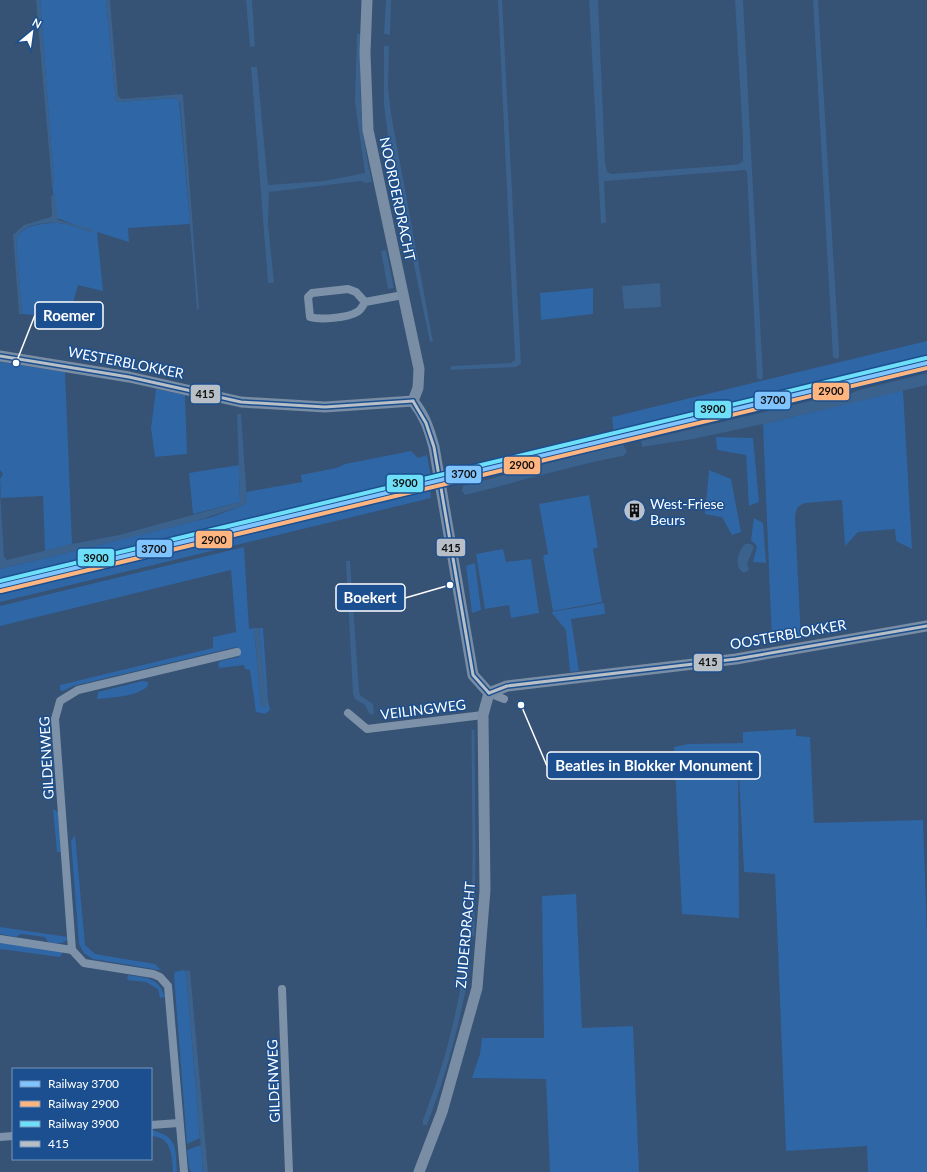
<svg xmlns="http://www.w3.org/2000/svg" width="927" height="1172" viewBox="0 0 927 1172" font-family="Lato,sans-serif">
  <rect width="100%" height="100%" fill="#365274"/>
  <g fill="#2f66a5">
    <path d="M40,0H106L116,102L175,98L179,100L190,224L128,228L129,242L97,232L103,291L78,285L73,303L36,302L34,315L22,314L16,240C21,225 43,223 57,223C68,223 82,229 93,232L57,218L52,185L54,184Z"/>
    <path d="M593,288V314L541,320L540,293Z"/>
    <path d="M927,341V360L614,436L612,417Z"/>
    <path d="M0,362L65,372L72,544L45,551L43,496L1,498L0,479L3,474L0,470Z"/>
    <path d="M156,389L185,395L187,454L155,457L151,428Z"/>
    <path d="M903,390L912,549L896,541L895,529L858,532L845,546L842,500L805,503C797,506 796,509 795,517L801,638L772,642L763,424Z"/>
    <path d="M716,437L753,438L759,502L749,506L746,455L717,450Z"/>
    <path d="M411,451L418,458L427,455L431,477L0,582V569L212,517L244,505L247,501L246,492L302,482L301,475L336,468L345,464Z"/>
    <path d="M239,465L240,502L193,514L189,473Z"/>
    <path d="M709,470L731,479L741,532L732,535L722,517L705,514Z"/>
    <path d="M430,490L431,498L0,602V593Z"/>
    <path d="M589,495L598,547L593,549L602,602L553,611L543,556L548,554L539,504Z"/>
    <path d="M754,518L763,523L766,563L753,562L757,546L751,540Z"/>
    <path d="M244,547L249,629L254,628L261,707L266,706L259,628H263L268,701L270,710L265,714L256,712L250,670L245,669L244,665L219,668L218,664L220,661L239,657L236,647L73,686L63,691L60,690V685L213,648V637L236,632L231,570L0,626V606Z"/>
    <path d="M503,549L506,562L531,559L539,613L511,618L509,605L485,609L476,554Z"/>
    <path d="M475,563L481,610L472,613L466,566Z"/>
    <path d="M604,603L605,614L571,619L579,671L570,672L566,630L551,612Z"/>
    <path d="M142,681L148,682V686C136,697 113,697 97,699L98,692Z"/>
    <path d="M796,729V736L810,737L814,823L923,820L927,934V1172H868L867,1146L786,1151L775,874L744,872L738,756L739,918L682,914L674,747L688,744L743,743V732Z"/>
    <path d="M53,809L58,812L61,852H57Z"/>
    <path d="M75,835L85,945L95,954L155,964L160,969L159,970L93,959L84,953L79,944L71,841Z"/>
    <path d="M576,894L582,1028L633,1026L639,1172H550L546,1079L472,1078L480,1054L482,1038H544L542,896Z"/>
    <path d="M0,927L68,937C65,946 56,943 48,942L45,937L21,934L16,937L0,934Z"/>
    <path d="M0,942L62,952V954L60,957L0,949Z"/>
    <path d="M183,970L186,971L200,1138L187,1144L174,976L175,972Z"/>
    <path d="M128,975C148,978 158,977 165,997L160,998L158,989L146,982L127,980Z"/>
    <path d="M154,1130C156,1132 161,1133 165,1135C178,1142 176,1159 177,1172H173C172,1156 172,1137 151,1136V1131Z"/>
    <path d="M201,1145L203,1172H191L189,1168L187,1150Z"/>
  </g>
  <g fill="#3b618d">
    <path d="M36,0H40L54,184L52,185Z"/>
    <path d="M106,0H110L118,96L122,99L182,94L183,96L199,309L197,310L180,102L175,98L116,102Z"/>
    <path d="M246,0H252L255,46L250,47Z"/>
    <path d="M386,0H391L390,35L384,34Z"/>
    <path d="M498,0H502L521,364L516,367L452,370L450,369L451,366L511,363L515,360Z"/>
    <path d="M589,0H598L605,163L607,172L612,174L732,165L739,164L743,161V139L735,0H743L763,377L761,380L757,378L747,172L745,170L606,181L604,182L606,222L601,224Z"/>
    <path d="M813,0H818L839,351V357L837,359L833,357Z"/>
    <path d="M357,34H361C359,89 360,129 372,182L365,183L361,181L269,192L268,224L274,283H268L251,67H257L268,185L324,181L365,173L355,102Z"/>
    <path d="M384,46H389L388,87L391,114L433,342H430L389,145L384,104Z"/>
    <path d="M51,195L55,196L58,220L94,230L93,232C82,229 68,223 57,223C43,222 21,225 16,240L22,314H19L13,235L24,225L51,217L52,213Z"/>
    <path d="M386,250L394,288L388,289L381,251Z"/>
    <path d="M660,283L661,307L624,309L622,286Z"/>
    <path d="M927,373V385L763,424L693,439L642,447L641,441L815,400L839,399L859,390Z"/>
    <path d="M237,414H241L247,501L244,505L193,522L0,569V489L4,557L7,560L72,544L119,535L240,502Z"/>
    <path d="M620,444H623L627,452L623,456C570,466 518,482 465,495L462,491L463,486Z"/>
    <path d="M745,544H751L754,547L747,564L749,570L744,573C733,567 738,551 745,544Z"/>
    <path d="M346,561H350L359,691L360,695L373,704L374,713L373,715L369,713L365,705L355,699L353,694Z"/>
    <path d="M254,628H259L267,703L265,708H261Z"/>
    <path d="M468,962L470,965C461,1020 447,1073 427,1125H423V1120C442,1070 457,1018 464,964Z"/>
    <path d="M190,970L208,1172H203L186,971Z"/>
  </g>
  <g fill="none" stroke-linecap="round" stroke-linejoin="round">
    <path stroke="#3b618d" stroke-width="3" d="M473,935L474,854L473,731"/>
    <g stroke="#7d92a8" stroke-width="8">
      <path d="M365,302C363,306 361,310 357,312C348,318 320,320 310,317L308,297L312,293L348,289L356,292L365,302L403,295"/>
      <path d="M489,693L504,699"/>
      <path d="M348,713L367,729L483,715"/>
      <path d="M0,939L72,950"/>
      <path d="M282,989L289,1172"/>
      <path d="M151,1125L179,1123"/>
      <path d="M0,1137L13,1136"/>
      <path d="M184,1172L168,986L160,977L153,974L84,963L72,950L55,719L60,701L78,690L237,652"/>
    </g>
    <g stroke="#798da4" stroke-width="11">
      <path d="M367,0L365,53L368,130L419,369L418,388L413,401"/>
      <path d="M0,356L129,377L241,402L325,407L413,401"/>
      <path d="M413,401C425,416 429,429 434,447L473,675L489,693"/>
      <path d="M489,693L507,686L736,659L927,626"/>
      <path d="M419,1172L442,1112L477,988L485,890L483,715L489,693"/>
    </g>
    <defs>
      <g id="bus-1">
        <path d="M0,356L129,377L241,402L325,407L413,401"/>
        <path d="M413,401L426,423L434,447L473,675L489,693"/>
        <path d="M489,693L507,686L736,659L927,626"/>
      </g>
    </defs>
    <use href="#bus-1" stroke="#1b4f8f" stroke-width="6"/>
    <use href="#bus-1" stroke="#b8bfc6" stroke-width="3"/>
    <defs>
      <path id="rail-1" d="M0,586L927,363"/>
      <path id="rail-2" d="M1,591L927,368"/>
      <path id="rail-3" d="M0,581L926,358"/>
    </defs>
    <use href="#rail-1" stroke="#1b4f8f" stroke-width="7"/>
    <use href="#rail-2" stroke="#1b4f8f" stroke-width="7"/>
    <use href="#rail-3" stroke="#1b4f8f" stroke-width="7"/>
    <use href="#rail-1" stroke="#80c4ff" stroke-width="4"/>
    <use href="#rail-2" stroke="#ffb580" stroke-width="4"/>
    <use href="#rail-3" stroke="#6ddff8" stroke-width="4"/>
  </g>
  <defs>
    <symbol id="building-disc" viewBox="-11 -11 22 22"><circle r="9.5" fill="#b9c2ce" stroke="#1b4f8f"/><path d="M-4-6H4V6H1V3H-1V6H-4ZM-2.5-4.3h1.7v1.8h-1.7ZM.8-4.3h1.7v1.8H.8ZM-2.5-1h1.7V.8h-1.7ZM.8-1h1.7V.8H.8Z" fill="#111"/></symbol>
  </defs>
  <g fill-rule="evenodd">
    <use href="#building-disc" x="622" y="498" width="25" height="25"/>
  </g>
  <g text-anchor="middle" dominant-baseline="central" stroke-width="3" stroke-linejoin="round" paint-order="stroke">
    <g font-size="14" fill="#fff" stroke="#1b4f8f">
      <text transform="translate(398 199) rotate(78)">NOORDERDRACHT</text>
      <text transform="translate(126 362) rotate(11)">WESTERBLOKKER</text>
      <text transform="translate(788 634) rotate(-10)">OOSTERBLOKKER</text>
      <text transform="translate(423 709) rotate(-7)">VEILINGWEG</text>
      <text transform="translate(46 758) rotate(-93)">GILDENWEG</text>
      <text transform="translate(465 935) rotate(-85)">ZUIDERDRACHT</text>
      <text transform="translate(273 1081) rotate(-92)">GILDENWEG</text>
    </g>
    <g font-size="14" fill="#fff" stroke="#1b4f8f" text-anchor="start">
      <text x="650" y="503">West-Friese<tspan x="650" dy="16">Beurs</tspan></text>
    </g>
  </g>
  <path fill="none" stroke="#fff" stroke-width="1.5" d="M16 363L35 315M450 585L405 598M521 705L547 766"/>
  <g fill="#fff" stroke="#1b4f8f" stroke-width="1.5">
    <circle cx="16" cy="363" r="4"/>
    <circle cx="450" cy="585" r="4"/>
    <circle cx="521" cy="705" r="4"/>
  </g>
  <g fill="#1b4f8f" stroke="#fff" stroke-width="1.5">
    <rect x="35" y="302" width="68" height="27" rx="4"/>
    <rect x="336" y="584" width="69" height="27" rx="4"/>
    <rect x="547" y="752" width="213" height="27" rx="4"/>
  </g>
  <g font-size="15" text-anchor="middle" font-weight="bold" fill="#fff">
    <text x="69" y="321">Roemer</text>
    <text x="370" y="603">Boekert</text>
    <text x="654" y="771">Beatles in Blokker Monument</text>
  </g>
  <g stroke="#1b4f8f" stroke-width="1.5">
    <rect x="812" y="382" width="38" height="19" rx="4" fill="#ffb580"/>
    <rect x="190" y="384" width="31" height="20" rx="4" fill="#b8bfc6"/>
    <rect x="754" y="391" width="37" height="19" rx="4" fill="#80c4ff"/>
    <rect x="694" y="400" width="38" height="19" rx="4" fill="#6ddff8"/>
    <rect x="503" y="456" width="38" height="19" rx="4" fill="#ffb580"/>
    <rect x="445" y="465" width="37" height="19" rx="4" fill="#80c4ff"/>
    <rect x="386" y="474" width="38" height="19" rx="4" fill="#6ddff8"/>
    <rect x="195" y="530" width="38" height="19" rx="4" fill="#ffb580"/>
    <rect x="436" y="538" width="30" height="19" rx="4" fill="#b8bfc6"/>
    <rect x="136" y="539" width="37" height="19" rx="4" fill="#80c4ff"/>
    <rect x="77" y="548" width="38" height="19" rx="4" fill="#6ddff8"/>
    <rect x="693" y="653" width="30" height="19" rx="4" fill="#b8bfc6"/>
  </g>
  <g font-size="11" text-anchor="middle" font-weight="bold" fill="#111">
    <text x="831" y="395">2900</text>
    <text x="205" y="398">415</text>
    <text x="773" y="404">3700</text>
    <text x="713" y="413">3900</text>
    <text x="522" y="469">2900</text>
    <text x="464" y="478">3700</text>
    <text x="405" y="487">3900</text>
    <text x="214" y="544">2900</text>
    <text x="451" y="552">415</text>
    <text x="154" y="553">3700</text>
    <text x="96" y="562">3900</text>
    <text x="708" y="666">415</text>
  </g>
  <rect x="12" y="1068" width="140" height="92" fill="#1b4f8f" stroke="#7695bc"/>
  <rect x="20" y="1081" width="20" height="6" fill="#80c4ff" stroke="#7695bc"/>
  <text x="48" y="1088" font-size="12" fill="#ffffff">Railway 3700</text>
  <rect x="20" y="1101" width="20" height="6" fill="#ffb580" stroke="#7695bc"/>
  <text x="48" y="1108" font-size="12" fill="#ffffff">Railway 2900</text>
  <rect x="20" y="1121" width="20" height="6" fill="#6ddff8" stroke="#7695bc"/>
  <text x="48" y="1128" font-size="12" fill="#ffffff">Railway 3900</text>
  <rect x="20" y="1141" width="20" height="6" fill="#b8bfc6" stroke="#7695bc"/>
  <text x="48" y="1148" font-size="12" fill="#ffffff">415</text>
  <g transform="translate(32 32) rotate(29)" stroke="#1b4f8f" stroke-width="3" paint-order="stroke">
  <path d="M0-3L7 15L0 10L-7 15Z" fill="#ffffff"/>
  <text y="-6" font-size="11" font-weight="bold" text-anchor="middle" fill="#ffffff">N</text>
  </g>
</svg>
